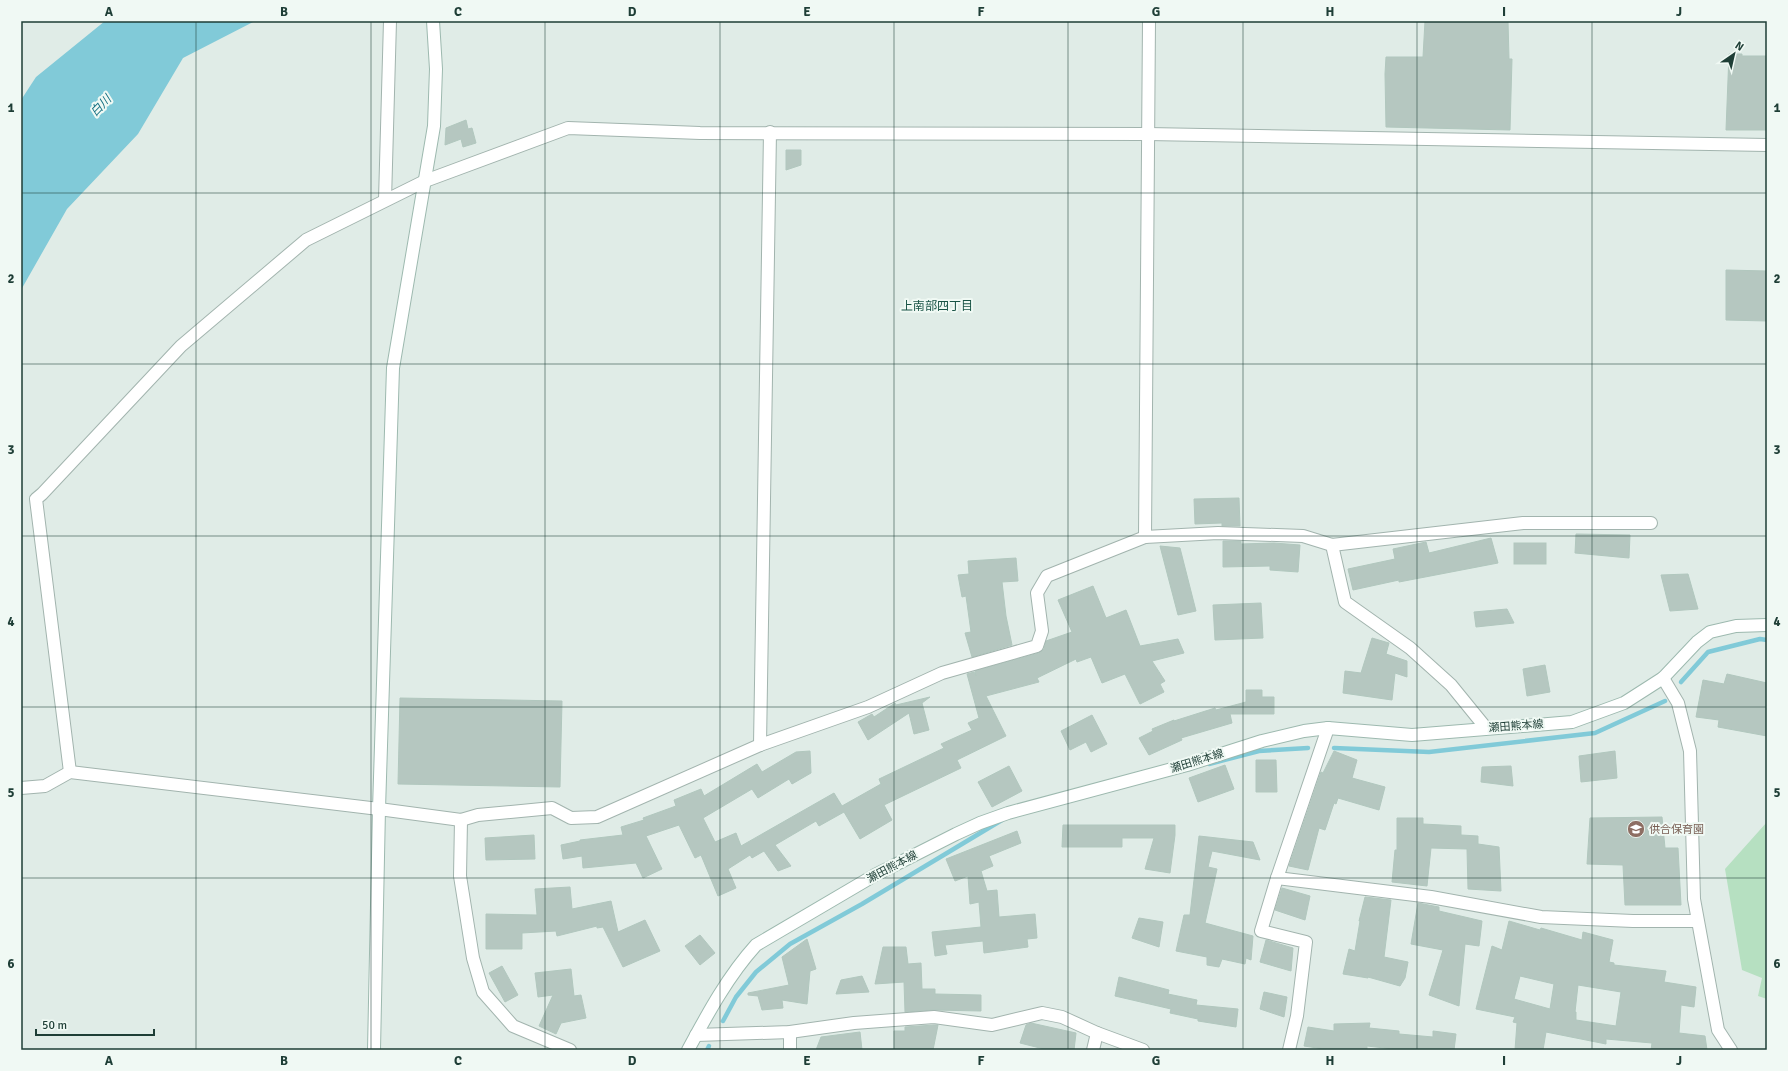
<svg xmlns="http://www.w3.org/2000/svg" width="1788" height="1071" viewBox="0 0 1788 1071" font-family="Signika,'Noto Sans JP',sans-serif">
  <rect width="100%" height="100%" fill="#e0ece7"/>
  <path fill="#b6e0c1" d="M1767,822V999L1758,996L1762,978L1742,970L1725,869Z"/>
  <path fill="#81cad8" d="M105,21H255L183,58L138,134L67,209L21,290V100L36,77Z"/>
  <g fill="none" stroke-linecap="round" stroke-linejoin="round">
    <g stroke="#81cad8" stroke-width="4.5">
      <path d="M1681,682L1708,652L1760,639L1767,640"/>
      <path d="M1334,748L1429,752L1595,733L1665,701"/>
      <path d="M1209,764L1259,751L1308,748"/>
      <path d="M723,1021L736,997L756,972L790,944L862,904L1002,820"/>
      <path d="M707,1050L709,1046"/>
    </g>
  </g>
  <g fill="#b5c7c0" stroke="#b1c7be" fill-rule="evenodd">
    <path d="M1425,21H1508L1509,59H1512L1510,130L1386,127L1385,74L1386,57H1423Z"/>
    <path d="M1729,54H1742V56H1767V130H1726Z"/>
    <path d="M466,120L468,129L472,128L476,143L463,147L461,139L445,145L446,128Z"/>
    <path d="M786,150H801V165L786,170Z"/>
    <path d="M1726,270L1767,271V321L1726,320Z"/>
    <path d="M1239,498L1240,526H1222V523L1195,524L1194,499Z"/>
    <path d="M1576,534L1630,535L1629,558L1575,553Z"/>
    <path d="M1491,538L1498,563L1399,582V580L1353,590L1348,569L1395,559L1393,549L1426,542L1429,553Z"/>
    <path d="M1223,541H1241V544L1274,543L1300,545L1298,572L1270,570V566L1223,567Z"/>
    <rect x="1514" y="543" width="32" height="21"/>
    <path d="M1160,546L1180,548L1196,611L1178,615Z"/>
    <path d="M1016,558L1018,581L1002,582L1006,616L1012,645L972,657L965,633L971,632L966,596L962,597L958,575L969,574L968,561Z"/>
    <path d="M1688,574L1698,609L1670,611L1661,575Z"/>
    <path d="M1093,586L1106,618L1126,610L1140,646L1178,639L1184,653L1152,661L1165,681L1160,684L1164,692L1140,704L1125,674L1102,683L1091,657L1077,662L1076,659L1037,678L1039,682L986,696L1006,736L957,760L961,768L884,805L892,820L860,839L844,812L819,826L816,821L775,845L791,866L778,871L764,851L752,858L750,855L728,869L736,888L718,896L701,855L695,858L679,825L646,836L662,869L643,878L636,863L583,868L582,856L563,859L561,845L580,841V840L623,835L621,827L644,820L643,818L676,806L674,800L701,789L704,796L757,764L762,772L796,752L810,751L811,773L792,784L789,779L758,798L752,789L703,818L715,842L736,833L741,846L834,793L842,806L881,784L879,779L944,748L941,744L972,730L968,723L979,718L967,674L974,672L976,676L975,671L1039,653L1044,649L1046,641L1072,632L1058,600Z"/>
    <path d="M1261,603L1263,638L1215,640L1213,605Z"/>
    <path d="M1507,609L1514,623L1476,627L1474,612Z"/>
    <path d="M1372,638L1389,643L1386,654L1407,661V677L1395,673L1392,700L1343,693L1345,671L1361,673Z"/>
    <path d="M1545,665L1550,692L1527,696L1523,669Z"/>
    <path d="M1727,674L1767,683V736L1718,727L1719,720L1696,717L1703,680L1724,684Z"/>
    <path d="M1246,690H1262V697H1274V714H1230L1232,723L1181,738L1182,740L1149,755L1139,738L1153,731L1152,729L1174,720V721L1215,708L1216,710L1246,702Z"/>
    <path d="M930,697L922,703L929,730L914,734L909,713L868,740L858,722L872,714L874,717L895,703L896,705Z"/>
    <path d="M400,698L562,701L560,787L398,784Z"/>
    <path d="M1092,715L1107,744L1091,752L1086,742L1070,750L1061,731Z"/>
    <path d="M1334,751L1357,760L1352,778L1385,787L1379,810L1338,798L1336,804L1334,803L1325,830L1319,828L1308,870L1289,866L1321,772L1323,773Z"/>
    <path d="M1615,751L1617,778L1581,782L1579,756Z"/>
    <path d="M1256,760H1276L1277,792H1256Z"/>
    <path d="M1225,765L1234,789L1198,802L1189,778Z"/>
    <path d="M1009,766L1022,791L992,807L978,782Z"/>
    <path d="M1511,766L1513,786L1481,782L1482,767Z"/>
    <path d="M1662,817L1665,848H1678L1681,905H1625L1623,865L1587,864L1590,818Z"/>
    <path d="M1397,818H1423V824L1461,826V835L1478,836V844L1499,847L1501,891L1468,889L1467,849L1431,848L1427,886L1392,882L1395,850H1397Z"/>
    <path d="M1063,825H1175V835L1170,873L1145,869L1154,838H1122V847H1062Z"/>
    <path d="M1017,831L1021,843L989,856L993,866L981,871L987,891L997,890L999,917L1035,914L1037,938L1027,939L1028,947L984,953L983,941L945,945L947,954L935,956L932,932L981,927L979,902L970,904L968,876L955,881L946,859Z"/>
    <path d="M534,835L535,859L486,860L485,838Z"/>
    <path d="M1199,836L1253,842L1260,860L1212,851L1208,867L1217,869L1205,923L1253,936L1251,960L1246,958L1245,964L1222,959L1219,967L1207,965V957L1176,951L1184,915H1190Z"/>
    <path d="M570,887L572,909L611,901L618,932L645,920L660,951L623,967L603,927L597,928V926L557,936L556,931L522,933V949H486V914L537,915L535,889Z"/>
    <path d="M1282,888L1310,896L1305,920L1275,910Z"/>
    <path d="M1365,897L1391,900L1384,957L1408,962L1405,978L1400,986L1368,977V978L1343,974L1349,949L1355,951L1360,921H1359Z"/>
    <path d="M1418,903L1439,907V911L1482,921L1479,946L1465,944L1459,1006L1429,995L1443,950L1411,944Z"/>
    <path d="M1139,918L1163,922L1159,947L1132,938Z"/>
    <path d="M1509,921L1540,930L1541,928L1582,940L1583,932L1613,940L1609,962L1614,963V965L1666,971L1664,982L1696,987L1694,1007L1681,1005L1679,1033L1705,1036L1707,1050H1651L1652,1043L1606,1039V1044L1546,1032L1543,1050H1515L1517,1023L1513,1022L1515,1017L1476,1009L1492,946L1502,950ZM1520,976L1554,984L1550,1009L1514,999ZM1578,985L1621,992L1616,1026L1576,1020V1012H1575Z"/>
    <path d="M700,935L715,953L700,965L685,946Z"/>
    <path d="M807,939L816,969L810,971L807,1004L782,1000L783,1008L762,1010L758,996L748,995V993L789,985L782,957Z"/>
    <path d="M1266,940L1293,948L1291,971L1260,962Z"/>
    <path d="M883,947H906L908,964L921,963L922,989H935V994L981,995V1011L933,1010L905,1012L904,982L875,984Z"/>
    <path d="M502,966L518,995L505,1002L489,973Z"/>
    <path d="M571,969L574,996L581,995L586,1018L561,1023L556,1034L539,1026L553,995L538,997L535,973Z"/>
    <path d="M862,976L869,992L836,994L841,980Z"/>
    <path d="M1119,977L1169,990L1168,994L1197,1000L1196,1005L1238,1009L1236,1027L1198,1021V1019L1170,1013L1171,1009L1115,996Z"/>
    <path d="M1264,992L1287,997L1284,1017L1260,1009Z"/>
    <path d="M1031,1023L1076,1033L1074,1050H1048L1020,1043L1026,1025Z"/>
    <path d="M1370,1023L1369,1028L1399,1031V1034L1433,1037V1031L1456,1034L1454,1050H1402L1367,1046V1050L1324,1049L1304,1046L1308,1027L1334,1031V1024Z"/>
    <path d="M934,1025H938L933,1050H894V1031H905V1027Z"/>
    <path d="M860,1032L862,1050H816L821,1037Z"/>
  </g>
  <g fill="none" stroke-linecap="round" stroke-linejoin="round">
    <defs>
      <g id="street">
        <path d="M385,200L390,21"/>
        <path d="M1145,537L1149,21"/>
        <path d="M1332,545L1345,602L1410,648L1451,685L1486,728"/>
        <path d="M1663,678L1678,703L1690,751L1694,899L1718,1030L1731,1050"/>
        <path d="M760,745L770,132"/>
        <path d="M70,772L36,499L42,494L181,346L306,240L425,181L568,128L700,133L1148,134L1767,145"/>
        <path d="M21,788L45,786L70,772L379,809L461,820L478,815L552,808L571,818L597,817L760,745L868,707L942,673L1037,646L1042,631L1037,593L1047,576L1145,537L1218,533L1303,536L1332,545L1523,523H1651"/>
        <path d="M461,820L460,876L473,958L483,992L513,1026L570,1050"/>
        <path d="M1277,878L1431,897L1541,917L1633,921H1697"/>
        <path d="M790,1032V1050"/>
        <path d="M696,1035L790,1032L854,1023L934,1017L992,1025L1042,1013L1062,1017L1097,1033L1143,1050"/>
        <path d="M1093,1050L1097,1033"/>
        <path d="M1289,1050L1297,1016L1306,942L1261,931L1277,878L1328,728"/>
      </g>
      <g id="secondary">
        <path d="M374,1050L379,809L393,368L434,126L436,69L433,21"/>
        <path d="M688,1050C708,1013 728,976 756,945L875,875L956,834L980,823L1008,813L1187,765L1262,741L1304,731L1328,728L1412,735L1572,722L1624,703L1649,687L1663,678L1697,642L1710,632L1736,626L1767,625"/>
      </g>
    </defs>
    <use href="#street" stroke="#a2b4ae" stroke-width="14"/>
    <use href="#secondary" stroke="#9db9af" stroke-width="14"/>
    <use href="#street" stroke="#fff" stroke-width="12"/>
    <use href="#secondary" stroke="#fff" stroke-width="12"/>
  </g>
  <path fill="none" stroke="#1e3e36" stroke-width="1" stroke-opacity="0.55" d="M196,21V1050M371,21V1050M545,21V1050M720,21V1050M894,21V1050M1068,21V1050M1243,21V1050M1417,21V1050M1592,21V1050M21,193H1767M21,364H1767M21,536H1767M21,707H1767M21,878H1767"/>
  <defs>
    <symbol id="school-disc" viewBox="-11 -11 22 22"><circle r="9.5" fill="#8d6e63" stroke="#f0f9f4"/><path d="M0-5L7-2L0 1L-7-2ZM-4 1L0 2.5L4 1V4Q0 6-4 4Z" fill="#fff"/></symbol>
  </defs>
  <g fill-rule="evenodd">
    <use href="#school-disc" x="1626" y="819" width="20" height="20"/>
  </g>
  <g text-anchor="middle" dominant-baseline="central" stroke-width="4" stroke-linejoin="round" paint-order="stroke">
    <g font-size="11" fill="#1e3e36" stroke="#f0f9f4">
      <text transform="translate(1516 726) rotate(-4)">瀬田熊本線</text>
      <text transform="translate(1197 761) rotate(-17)">瀬田熊本線</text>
      <text transform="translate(892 867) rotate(-28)">瀬田熊本線</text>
    </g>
    <g font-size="11" fill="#785e54" stroke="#f0f9f4" text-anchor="start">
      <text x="1649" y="829">供合保育園</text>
    </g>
    <g font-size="12" font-style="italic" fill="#126e81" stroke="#f0f9f4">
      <text transform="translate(101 106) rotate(-46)">白川</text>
    </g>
    <g font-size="12" fill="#185345" stroke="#f0f9f4">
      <text x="937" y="306">上南部四丁目</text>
    </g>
  </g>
  <rect width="1788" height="1071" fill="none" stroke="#f0f9f4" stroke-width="44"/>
  <g transform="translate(1734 54) rotate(34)" stroke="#f0f9f4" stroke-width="3" paint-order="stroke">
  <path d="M0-3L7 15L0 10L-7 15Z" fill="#1e3e36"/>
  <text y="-6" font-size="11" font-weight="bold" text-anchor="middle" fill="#1e3e36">N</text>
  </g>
  <path d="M36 1029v6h118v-6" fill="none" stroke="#1e3e36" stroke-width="2"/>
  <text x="42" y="1029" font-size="12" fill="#1e3e36" stroke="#f0f9f4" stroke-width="3" paint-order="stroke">50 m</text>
  <rect x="22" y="22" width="1744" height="1027" fill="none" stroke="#1e3e36" stroke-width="1.5"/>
  <g font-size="13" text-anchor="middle" font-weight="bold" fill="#1e3e36">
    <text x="109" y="16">A</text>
    <text x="284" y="16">B</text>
    <text x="458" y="16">C</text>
    <text x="632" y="16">D</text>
    <text x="807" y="16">E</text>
    <text x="981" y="16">F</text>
    <text x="1156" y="16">G</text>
    <text x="1330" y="16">H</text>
    <text x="1504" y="16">I</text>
    <text x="1679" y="16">J</text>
    <text x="11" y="112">1</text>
    <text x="1777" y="112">1</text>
    <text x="11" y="283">2</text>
    <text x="1777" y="283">2</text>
    <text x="11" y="454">3</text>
    <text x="1777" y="454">3</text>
    <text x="11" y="626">4</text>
    <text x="1777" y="626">4</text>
    <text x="11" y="797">5</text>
    <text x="1777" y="797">5</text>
    <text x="11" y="968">6</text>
    <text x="1777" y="968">6</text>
    <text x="109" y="1065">A</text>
    <text x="284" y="1065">B</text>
    <text x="458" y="1065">C</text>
    <text x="632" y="1065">D</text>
    <text x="807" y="1065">E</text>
    <text x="981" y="1065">F</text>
    <text x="1156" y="1065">G</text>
    <text x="1330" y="1065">H</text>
    <text x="1504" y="1065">I</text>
    <text x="1679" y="1065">J</text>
  </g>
</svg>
